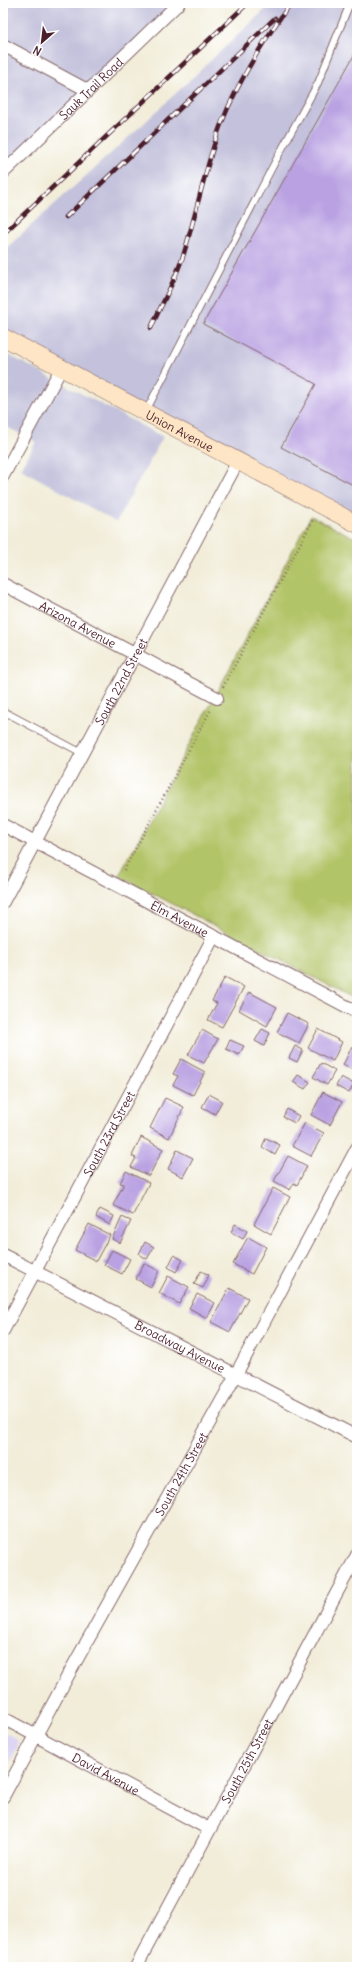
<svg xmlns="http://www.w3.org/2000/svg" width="360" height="1970" viewBox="0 0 360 1970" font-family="Delius,sans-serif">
  <rect width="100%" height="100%" fill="#fff"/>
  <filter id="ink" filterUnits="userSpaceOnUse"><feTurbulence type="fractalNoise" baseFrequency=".025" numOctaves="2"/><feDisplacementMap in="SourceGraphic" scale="8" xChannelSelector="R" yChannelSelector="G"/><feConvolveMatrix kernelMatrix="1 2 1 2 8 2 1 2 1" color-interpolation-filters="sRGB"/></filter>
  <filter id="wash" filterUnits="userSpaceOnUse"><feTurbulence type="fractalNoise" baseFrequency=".012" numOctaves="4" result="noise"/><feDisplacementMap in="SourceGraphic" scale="16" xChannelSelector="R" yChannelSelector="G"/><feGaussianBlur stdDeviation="0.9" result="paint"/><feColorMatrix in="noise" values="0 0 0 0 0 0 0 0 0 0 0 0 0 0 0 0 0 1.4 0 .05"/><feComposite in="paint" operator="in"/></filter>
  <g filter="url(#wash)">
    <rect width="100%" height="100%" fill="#f2edd9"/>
    <path fill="#ded5f5" d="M3,1731L17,1739L18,1746L3,1775Z"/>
    <g fill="#c3c1db">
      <path d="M3,3H179L3,173Z"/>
      <path d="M272,3H357V524L3,337V251L142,125Z"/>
      <path d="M3,352L163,437L116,522L21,469L36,442L3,425Z"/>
    </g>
    <path fill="#b2c467" stroke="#7e7249" d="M311,516L357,539V1000L119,876Z"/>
    <g id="blocks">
      <g fill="#b9a1e2">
        <path d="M357,50V487L281,447L316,384L203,324Z"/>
        <path d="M225,977L244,987L222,1027L208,1020L217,1003L212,1001Z"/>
        <path d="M249,992L277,1007L267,1026L239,1010Z"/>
        <path d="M287,1013L309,1024L299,1043L277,1032Z"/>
        <path d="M262,1029L270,1033L264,1046L255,1041Z"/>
        <path d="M318,1029L342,1042L333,1061L308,1048Z"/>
        <path d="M202,1030L218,1039L204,1063L188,1055Z"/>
        <path d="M230,1040L244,1046L239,1055L226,1049Z"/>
        <path d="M295,1046L303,1050L297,1062L289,1058Z"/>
        <path d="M352,1046L357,1049V1072L343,1065Z"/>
        <path d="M181,1059L205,1072L193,1095L173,1085L178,1076L173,1074Z"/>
        <path d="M321,1063L335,1071L327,1085L313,1077Z"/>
        <path d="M298,1075L310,1082L305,1089L293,1082Z"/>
        <path d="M341,1077L354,1084L349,1093L336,1086Z"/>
        <path d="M323,1092L342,1102L330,1125L311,1115Z"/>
        <path d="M209,1094L222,1101L215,1114L202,1107Z"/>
        <path d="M165,1098L184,1107L169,1138L150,1128Z"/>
        <path d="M287,1109L299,1116L295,1123L283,1117Z"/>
        <path d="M305,1123L324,1133L311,1156L292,1146Z"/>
        <path d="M141,1137L163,1149L149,1176L131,1167L136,1158L132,1156Z"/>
        <path d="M266,1138L280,1145L275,1155L262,1147Z"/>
        <path d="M177,1150L193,1158L183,1177L168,1169Z"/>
        <path d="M288,1156L307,1166L297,1185L294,1183L290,1190L274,1181Z"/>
        <path d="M126,1171L149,1183L133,1215L113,1205L124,1184L120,1183Z"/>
        <path d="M273,1188L290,1197L271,1234L254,1224Z"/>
        <path d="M100,1209L114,1216L110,1225L96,1217Z"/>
        <path d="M122,1217L131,1221L120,1243L112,1239Z"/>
        <path d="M89,1224L110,1235L96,1261L75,1250Z"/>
        <path d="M235,1224L247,1231L243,1239L231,1232Z"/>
        <path d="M248,1237L266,1247L252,1274L233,1264Z"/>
        <path d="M145,1242L154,1247L147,1259L139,1254Z"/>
        <path d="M112,1250L130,1259L122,1274L104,1265Z"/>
        <path d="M174,1255L183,1260L176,1272L168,1267Z"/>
        <path d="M144,1263L159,1271L151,1287L136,1279Z"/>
        <path d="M201,1271L209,1275L203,1288L194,1284Z"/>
        <path d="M168,1276L189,1287L179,1304L159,1293Z"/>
        <path d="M229,1288L248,1298L230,1332L211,1322Z"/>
        <path d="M197,1294L215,1303L207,1318L189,1308Z"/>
      </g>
    </g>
  </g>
  <g filter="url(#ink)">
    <use href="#blocks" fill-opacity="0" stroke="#856768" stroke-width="1"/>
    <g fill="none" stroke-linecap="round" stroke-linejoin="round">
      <defs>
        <g id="lane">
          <path d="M146,411L276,160L318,83L350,3"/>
          <path d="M3,711L82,753"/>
        </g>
        <g id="street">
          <path d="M3,45L87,90"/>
          <path id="s1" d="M3,173L179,3"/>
          <path d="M3,476L62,367"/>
          <path id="s2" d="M3,584L217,698"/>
          <path id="s3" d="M3,825L357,1012"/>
          <path id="s4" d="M3,902L238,461"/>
          <path id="s5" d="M3,1255L357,1437"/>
          <path id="s6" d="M3,1331L214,936"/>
          <path id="s7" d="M3,1718L209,1829"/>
          <path id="s8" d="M3,1797L71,1670L226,1393L357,1148"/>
          <path id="s9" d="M136,1967L357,1555"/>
        </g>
        <g id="secondary">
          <path id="s10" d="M3,337L357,524"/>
        </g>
      </defs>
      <use href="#lane" stroke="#856768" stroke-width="8"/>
      <use href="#street" stroke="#856768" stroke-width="14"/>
      <use href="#secondary" stroke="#856768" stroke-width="18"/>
      <g stroke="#856768" stroke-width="2.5" stroke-dasharray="1 3" stroke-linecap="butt">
        <path d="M223,687L314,518"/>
        <path d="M124,870L211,709"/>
      </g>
      <use href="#lane" stroke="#fff" stroke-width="6"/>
      <use href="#street" stroke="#fff" stroke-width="12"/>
      <use href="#secondary" stroke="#fde5c5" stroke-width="17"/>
      <defs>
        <g id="rail">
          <path d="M66,217L275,18"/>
          <path d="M3,234L248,3"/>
          <path d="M151,328C162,303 176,279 184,253C197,211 205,168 220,127C237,83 263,41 291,3"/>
        </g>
      </defs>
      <use href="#rail" stroke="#4a1f2b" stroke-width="4.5"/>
      <use href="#rail" stroke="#fff" stroke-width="3" stroke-dasharray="9" stroke-linecap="butt"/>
    </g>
  </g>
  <g text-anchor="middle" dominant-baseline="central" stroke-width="3.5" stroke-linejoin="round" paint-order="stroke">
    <g font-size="12" fill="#4a1f2b" stroke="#fff">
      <text stroke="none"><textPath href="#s1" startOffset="122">Sauk Trail Road</textPath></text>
      <text stroke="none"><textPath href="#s10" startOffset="200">Union Avenue</textPath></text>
      <text stroke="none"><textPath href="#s2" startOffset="85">Arizona Avenue</textPath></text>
      <text stroke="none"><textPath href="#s4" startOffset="250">South 22nd Street</textPath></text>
      <text stroke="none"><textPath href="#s3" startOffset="200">Elm Avenue</textPath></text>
      <text stroke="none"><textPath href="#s6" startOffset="224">South 23rd Street</textPath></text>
      <text stroke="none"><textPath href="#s5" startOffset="199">Broadway Avenue</textPath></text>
      <text stroke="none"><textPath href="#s8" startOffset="369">South 24th Street</textPath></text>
      <text stroke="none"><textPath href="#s9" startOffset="234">South 25th Street</textPath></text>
      <text stroke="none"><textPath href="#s7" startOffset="117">David Avenue</textPath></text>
    </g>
  </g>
  <rect width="360" height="1970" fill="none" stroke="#fff" stroke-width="16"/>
  <g transform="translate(42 42) rotate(208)" stroke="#ffffff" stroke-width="3" paint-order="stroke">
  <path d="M0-3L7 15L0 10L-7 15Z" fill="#4a1f2b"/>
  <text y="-6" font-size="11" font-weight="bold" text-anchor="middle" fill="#4a1f2b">N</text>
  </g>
</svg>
